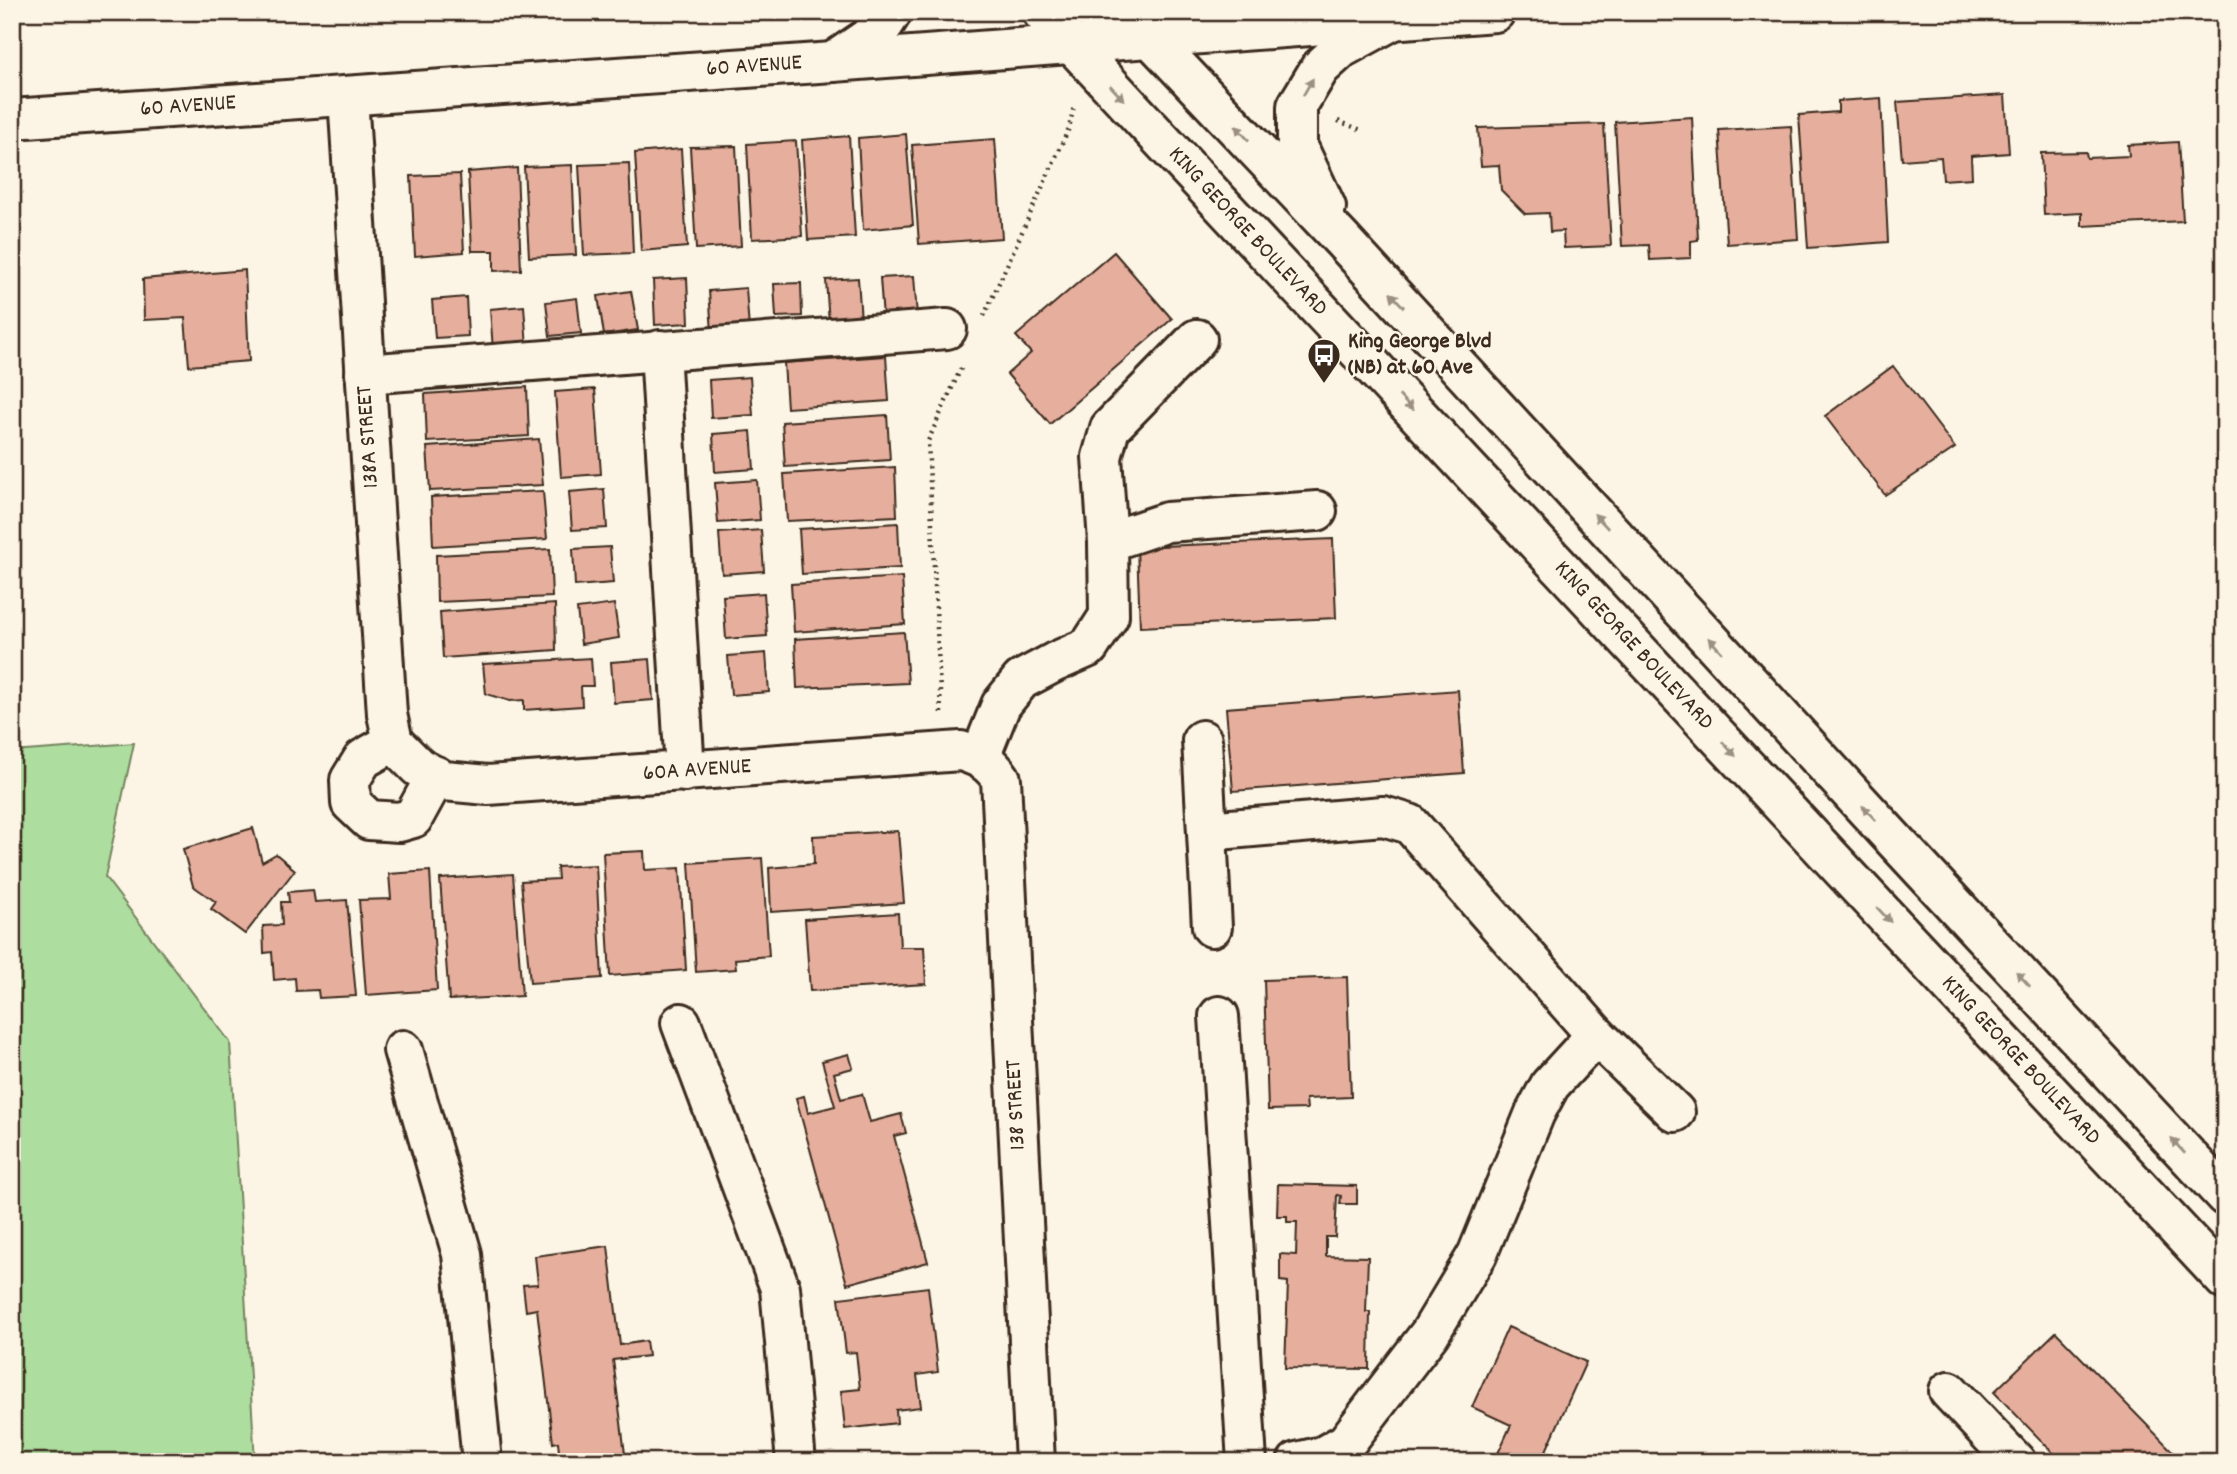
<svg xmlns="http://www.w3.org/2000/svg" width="2237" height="1474" viewBox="0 0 2237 1474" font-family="Dekko,sans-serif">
  <rect width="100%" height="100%" fill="#fcf5e5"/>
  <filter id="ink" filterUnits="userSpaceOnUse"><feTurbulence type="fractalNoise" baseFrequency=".0143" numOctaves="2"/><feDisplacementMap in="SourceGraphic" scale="14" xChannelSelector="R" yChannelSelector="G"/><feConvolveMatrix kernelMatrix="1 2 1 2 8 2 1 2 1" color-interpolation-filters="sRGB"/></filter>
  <g filter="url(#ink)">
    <path fill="#adde9f" stroke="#74845e" stroke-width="2" d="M134,743L105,877L230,1042L255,1462H12V752Z"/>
    <g fill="#e6ae9d" stroke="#3b2a1e" stroke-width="2">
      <path d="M2225,92V150H2224L2220,93Z"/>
      <path d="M2005,95L2009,153L1971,156L1972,178L1943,180L1941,157L1902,160L1897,102Z"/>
      <path d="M1881,98L1888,242L1808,248L1799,115L1838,112V101Z"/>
      <path d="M1692,117L1698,240L1691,241V258L1650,260L1649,245L1622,246L1615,122Z"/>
      <path d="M1604,124L1611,246L1564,248L1563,231L1550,232L1549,213L1525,214L1501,190L1499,165L1481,166L1478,128Z"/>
      <path d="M1791,126L1798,239L1727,244L1719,130Z"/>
      <path d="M906,134L913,225L863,230L858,138Z"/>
      <path d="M849,136L855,237L808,240L802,140Z"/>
      <path d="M995,139L1002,238L919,244L912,145Z"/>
      <path d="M796,141L802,236L752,239L747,144Z"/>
      <path d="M2178,142L2183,221L2082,226V213L2044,215L2041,153L2086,152L2087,158L2129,156L2128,145Z"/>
      <path d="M736,146L741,246L696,249L690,147Z"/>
      <path d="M681,149L687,247L641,251L635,153Z"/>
      <path d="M629,163L633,253L584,255L579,165Z"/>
      <path d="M572,165L576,255L529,257L524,167Z"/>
      <path d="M517,168L521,270L494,271V251H472L468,172Z"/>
      <path d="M460,174L464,252L415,256L411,176Z"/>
      <path d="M1114,252L1172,319L1050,424L1007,374L1031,353L1016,336Z"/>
      <path d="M245,270L249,361L189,366L185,318L144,320L143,279Z"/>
      <path d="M914,276L917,316L883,318L880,278Z"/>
      <path d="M687,278L689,323L655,325L653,280Z"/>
      <path d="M858,278L861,321L829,324L826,280Z"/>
      <path d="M801,283L802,316L776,317L774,284Z"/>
      <path d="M746,288L749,329L712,332L709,291Z"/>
      <path d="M631,291L638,330L604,335L598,296Z"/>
      <path d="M466,297L468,336L435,338L432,300Z"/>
      <path d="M577,298L581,333L550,336L546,302Z"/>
      <path d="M524,306L527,347L493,350L490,309Z"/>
      <path d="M886,356L889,401L787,408L784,363Z"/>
      <path d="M1893,366L1955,448L1885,495L1825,416Z"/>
      <path d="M750,377L753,415L711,418L709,380Z"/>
      <path d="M527,387L529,436L427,442L425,394Z"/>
      <path d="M595,389L601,474L561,477L555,392Z"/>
      <path d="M887,415L890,460L785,467L782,422Z"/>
      <path d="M751,431L754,469L715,472L713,434Z"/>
      <path d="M539,439L543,485L430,491L427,447Z"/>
      <path d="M895,467L897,516L787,521L784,474Z"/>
      <path d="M757,480L760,520L718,523L715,483Z"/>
      <path d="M604,489L607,528L572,530L569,492Z"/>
      <path d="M543,491L547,539L433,546L431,497Z"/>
      <path d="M898,523L900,568L802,574L799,529Z"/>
      <path d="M761,530L764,571L722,574L719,533Z"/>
      <path d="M1333,539L1336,618L1140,627L1137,547Z"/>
      <path d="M610,547L613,583L575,586L573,549Z"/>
      <path d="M550,549L552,597L437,602L436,555Z"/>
      <path d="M902,577L905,624L794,632L791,584Z"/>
      <path d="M764,593L767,636L726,639L723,596Z"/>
      <path d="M555,604L556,650L443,658L440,612Z"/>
      <path d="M614,604L619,638L581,644L577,609Z"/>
      <path d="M904,632L908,683L797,688L795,639Z"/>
      <path d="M766,653L769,692L731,695L728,656Z"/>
      <path d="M591,658L593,686H581L582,706L524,710V700L510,701L486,694L483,664Z"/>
      <path d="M650,659L653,700L614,703L611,662Z"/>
      <path d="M1458,690L1464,773L1233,791L1226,708Z"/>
      <path d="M253,828L262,862L276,854L295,870L245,934L211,909L216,902L193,886L183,849Z"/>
      <path d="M898,831L904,903L771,912L769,868L814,864L813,836Z"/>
      <path d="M644,851L645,870L680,868L686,970L610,976L603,853Z"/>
      <path d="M762,858L769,956L735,959L736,969L696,972L689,863Z"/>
      <path d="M596,865L602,978L530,983L521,881L558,879L557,867Z"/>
      <path d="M430,871L437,990L366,995L359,900L391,899L389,874Z"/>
      <path d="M513,874L522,996L449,1000L440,879Z"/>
      <path d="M313,890L315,902L347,900L356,996L319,998L318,990L296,991L295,978L274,980L272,952L264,953L263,926L282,925L281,902H289L288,892Z"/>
      <path d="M898,913L900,947H924L926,984L810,991L805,919Z"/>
      <path d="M1347,977L1351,1097L1306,1099L1307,1109L1268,1110L1264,980Z"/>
      <path d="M849,1054L853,1068L834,1073L841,1099L862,1094L870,1122L901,1114L906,1133L894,1136L928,1262L847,1284L796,1098L804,1096L808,1113L835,1106L822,1061Z"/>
      <path d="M1278,1184L1357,1186V1204H1340L1341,1196L1337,1195L1335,1237H1326V1256L1368,1257L1366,1312H1370L1369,1369L1285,1368L1288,1282L1280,1281V1254L1296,1255L1297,1222H1287V1216H1277Z"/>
      <path d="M608,1246L620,1345L646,1341L648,1356L613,1360L625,1454L560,1462L558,1442L553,1443L537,1309L526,1311L523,1285L538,1284L535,1256Z"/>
      <path d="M928,1287L938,1372L917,1375L921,1407L896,1410L897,1423L845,1429L841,1391L860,1389L856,1352L846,1353L839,1298Z"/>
      <path d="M1508,1327L1586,1362L1541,1462H1494L1511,1425L1472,1407Z"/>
      <path d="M2056,1332L2183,1462H2062L1994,1392Z"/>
    </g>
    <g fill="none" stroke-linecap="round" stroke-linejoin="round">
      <defs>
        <g id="minor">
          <path d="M348,96L387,714L393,742L418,767L444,781L488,785L961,751C980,757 990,762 1001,779L1035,1462"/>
          <path d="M12,119L833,62L1495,12"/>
          <path d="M660,350L685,772"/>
          <path d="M365,374L947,329"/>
          <path d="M1108,542L1167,522L1317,511"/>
          <path d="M1202,740L1212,927"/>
          <path d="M393,742L363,759L350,780L351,803L369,820L399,822L413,818L436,776"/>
          <path d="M980,757L1001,705L1021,680L1055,662L1089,647L1109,616L1108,542L1102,457L1110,428L1197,339"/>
          <path d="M1207,831L1383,816L1410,824L1596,1035L1675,1112"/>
          <path d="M1219,1016L1247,1462"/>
          <path d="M681,1023L780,1288L796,1462"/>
          <path d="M403,1050L462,1254L482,1462"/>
          <path d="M1949,1391L2016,1462"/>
          <path d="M1297,1462L1323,1456L1346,1443L1430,1333L1477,1255L1535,1113L1550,1085L1596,1035"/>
        </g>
        <g id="major">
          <path d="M1042,12L2225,1280"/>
          <path d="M1126,12L1342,240L1898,844L2225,1196"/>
          <path d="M833,62L881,29L892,12"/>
          <path d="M1326,207L1297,145V106L1320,68L1342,48L1395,19"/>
        </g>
      </defs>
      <use href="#minor" stroke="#3b2a1e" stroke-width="44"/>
      <use href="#major" stroke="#3b2a1e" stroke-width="44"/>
      <g stroke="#3b2a1e" stroke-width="4.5" stroke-dasharray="2 5" stroke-linecap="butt">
        <path d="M1338,121L1364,131"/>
        <path d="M984,316L1069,128L1074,106"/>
        <path d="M941,713L928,441L962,366"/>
      </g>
      <use href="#minor" stroke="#fcf5e5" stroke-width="38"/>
      <use href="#major" stroke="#fcf5e5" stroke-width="38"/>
    </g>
    <defs><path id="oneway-solid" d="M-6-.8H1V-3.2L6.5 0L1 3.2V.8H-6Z" transform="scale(1.75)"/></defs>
    <g fill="#9c9082">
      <use href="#oneway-solid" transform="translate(1308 87) rotate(-60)"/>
      <use href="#oneway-solid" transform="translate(1117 93) rotate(47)"/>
      <use href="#oneway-solid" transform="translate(1242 133) rotate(-133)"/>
      <use href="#oneway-solid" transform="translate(1397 300) rotate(-133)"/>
      <use href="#oneway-solid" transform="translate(1406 403) rotate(47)"/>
      <use href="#oneway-solid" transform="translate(1601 521) rotate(-133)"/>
      <use href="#oneway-solid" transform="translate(1715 645) rotate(-133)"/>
      <use href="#oneway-solid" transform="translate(1729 749) rotate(47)"/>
      <use href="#oneway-solid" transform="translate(1869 813) rotate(-133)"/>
      <use href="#oneway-solid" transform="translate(1884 915) rotate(47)"/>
      <use href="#oneway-solid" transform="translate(2023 979) rotate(-133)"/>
      <use href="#oneway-solid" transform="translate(2178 1146) rotate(-133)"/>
    </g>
  </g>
  <defs>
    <symbol id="bus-pin" viewBox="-11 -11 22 30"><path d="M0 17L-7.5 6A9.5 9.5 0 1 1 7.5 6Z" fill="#3b2a1e" stroke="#fcf5e5"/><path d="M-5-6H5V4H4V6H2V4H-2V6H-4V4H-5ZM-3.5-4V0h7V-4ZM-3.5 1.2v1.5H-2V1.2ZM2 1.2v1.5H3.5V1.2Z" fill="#fff"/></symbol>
  </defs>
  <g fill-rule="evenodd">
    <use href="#bus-pin" x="1305" y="336" width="38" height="52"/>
  </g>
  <g text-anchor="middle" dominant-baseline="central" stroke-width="5" stroke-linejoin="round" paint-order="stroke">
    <g font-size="23" fill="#3b2a1e" stroke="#fcf5e5">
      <text transform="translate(754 67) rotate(-4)">60 AVENUE</text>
      <text transform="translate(188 107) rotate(-4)">60 AVENUE</text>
      <text transform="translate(1247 232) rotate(47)">KING GEORGE BOULEVARD</text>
      <text transform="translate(369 437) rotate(-94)">138A STREET</text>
      <text transform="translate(1633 646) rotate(47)">KING GEORGE BOULEVARD</text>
      <text transform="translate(697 771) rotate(-4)">60A AVENUE</text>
      <text transform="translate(2020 1061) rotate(47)">KING GEORGE BOULEVARD</text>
      <text transform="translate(1017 1105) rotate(-93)">138 STREET</text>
    </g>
    <g font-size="23" font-weight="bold" fill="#3b2a1e" stroke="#fcf5e5" text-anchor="start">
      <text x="1348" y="342">King George Blvd<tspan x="1348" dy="26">(NB) at 60 Ave</tspan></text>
    </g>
  </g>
  <rect width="2237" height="1474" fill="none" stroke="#fcf5e5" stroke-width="42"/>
  <rect x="21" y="21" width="2195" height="1432" fill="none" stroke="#3b2a1e" stroke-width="2.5" filter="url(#ink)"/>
</svg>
